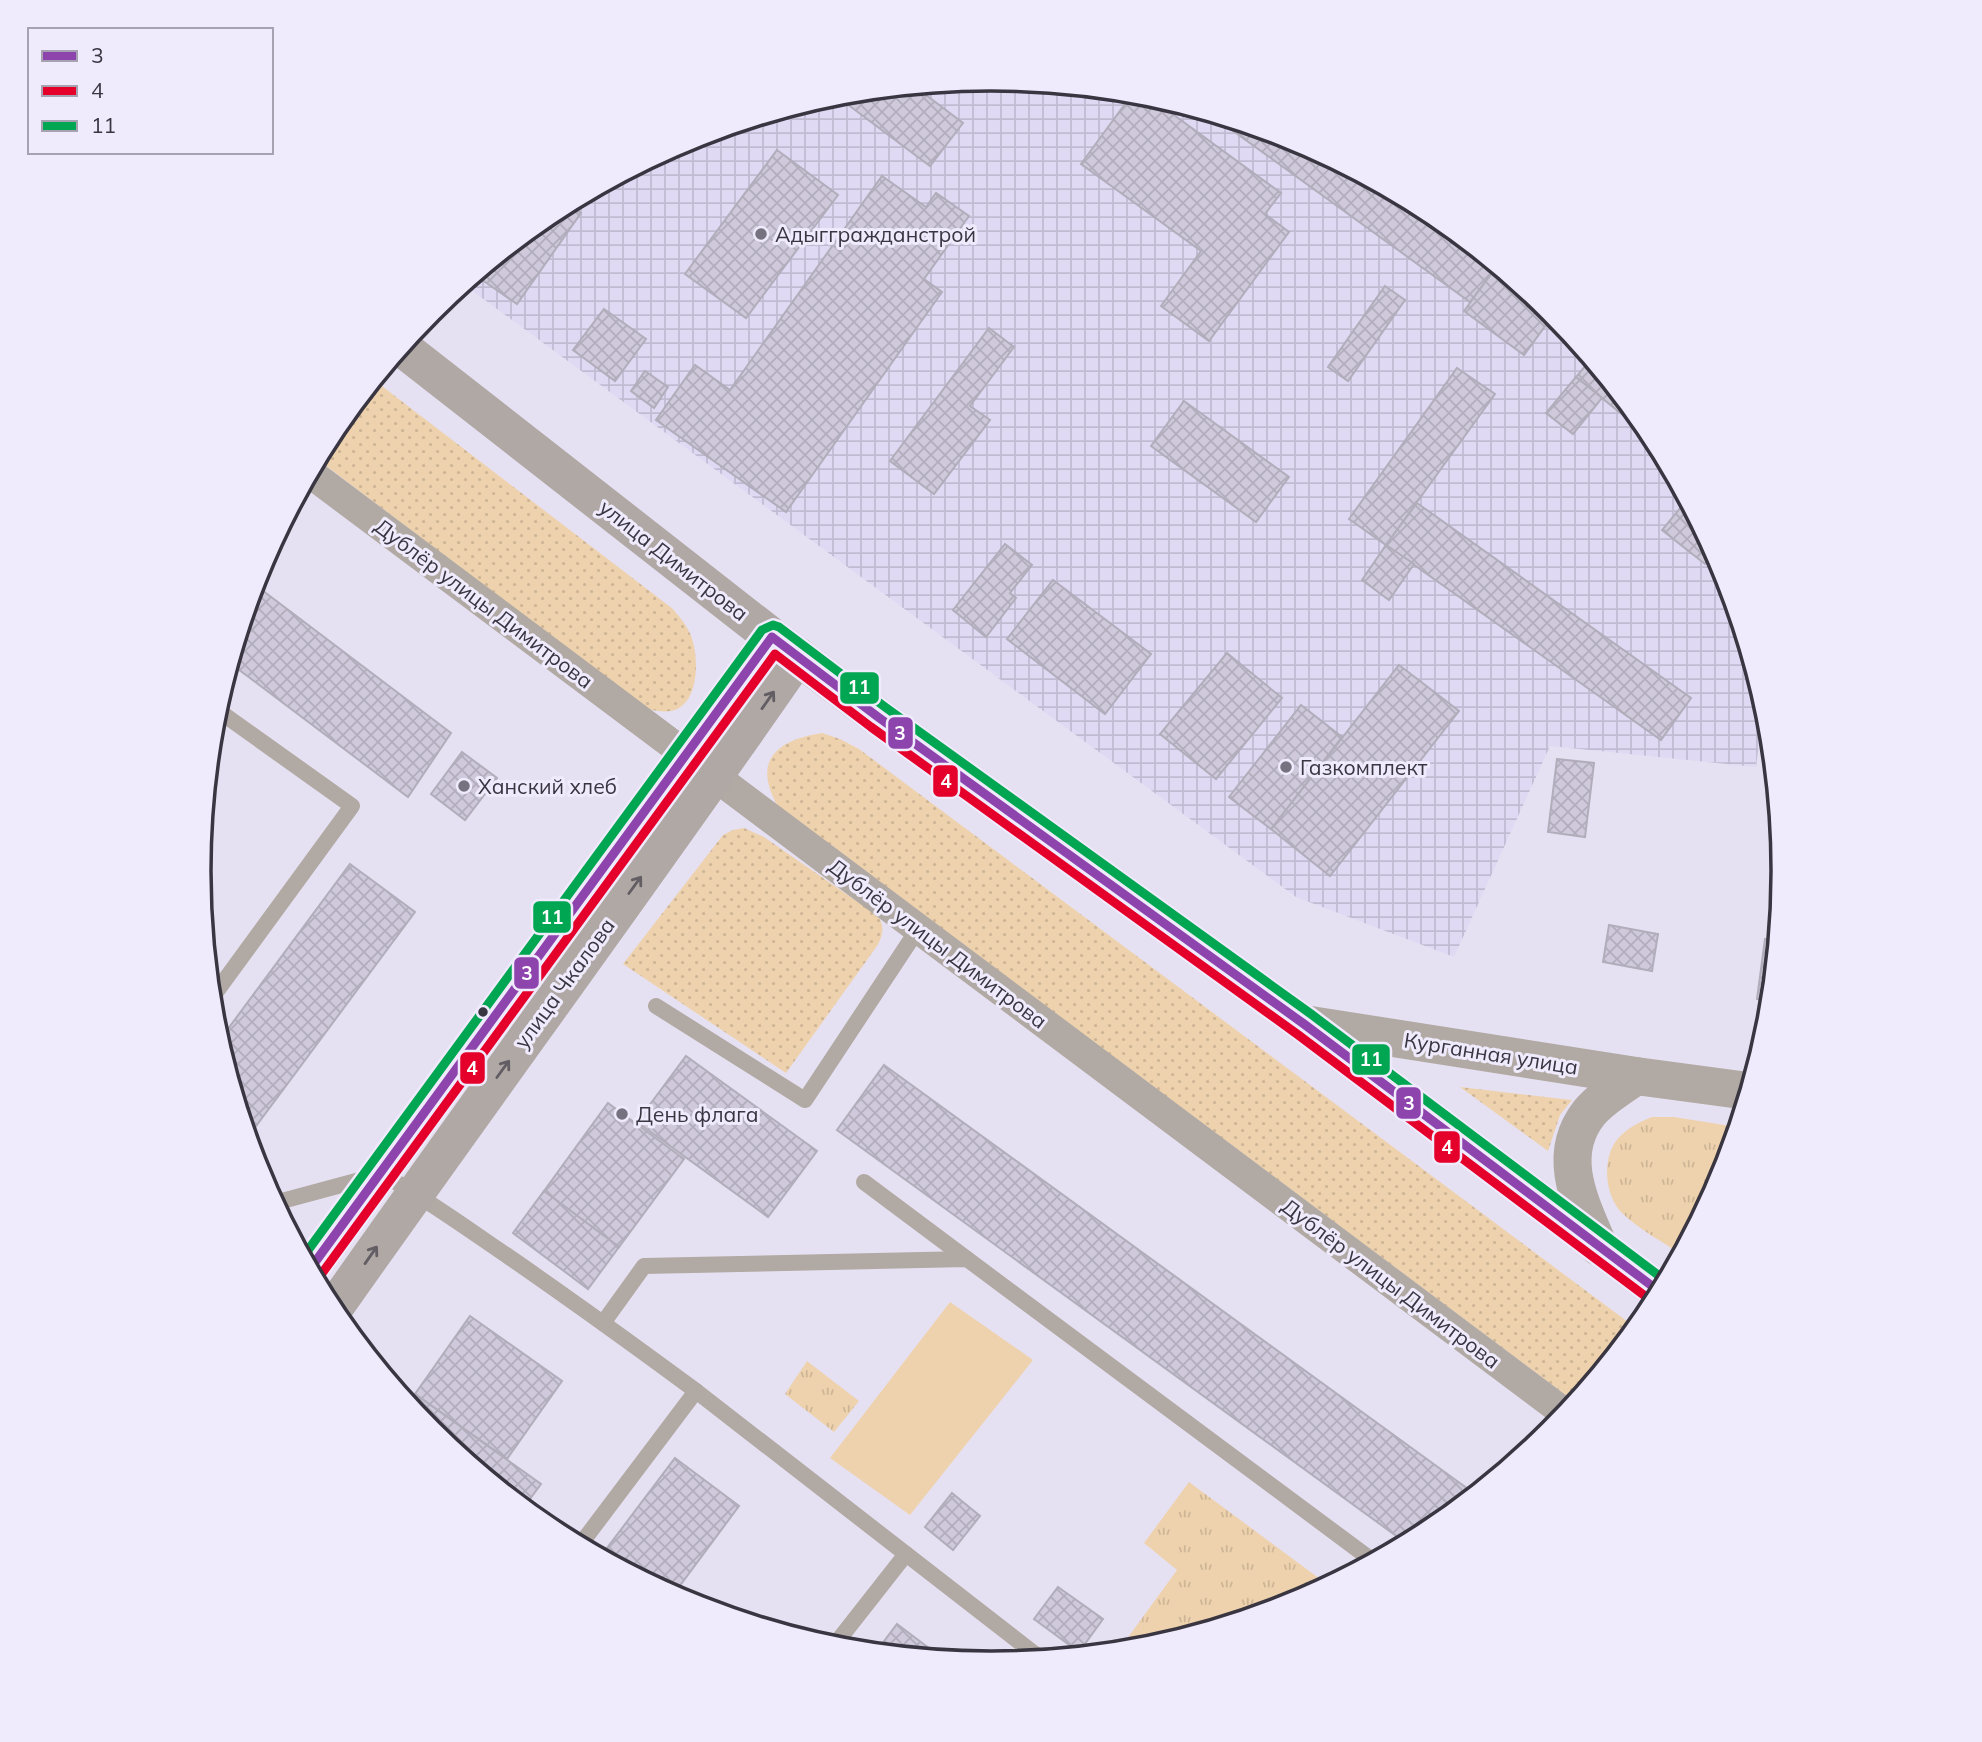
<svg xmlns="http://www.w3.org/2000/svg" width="1982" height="1742" viewBox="0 0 1982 1742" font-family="Mulish,sans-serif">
  <defs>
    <pattern id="industrial-grid" width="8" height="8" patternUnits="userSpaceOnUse" patternTransform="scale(1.75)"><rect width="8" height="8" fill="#e0d9f4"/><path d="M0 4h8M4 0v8" fill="none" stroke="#c1bbd2"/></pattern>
    <pattern id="grass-dots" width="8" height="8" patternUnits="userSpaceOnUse" patternTransform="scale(1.75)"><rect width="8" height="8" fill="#eed2ad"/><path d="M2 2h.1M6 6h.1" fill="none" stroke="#cdb596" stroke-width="1.8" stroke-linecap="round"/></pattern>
    <pattern id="park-tufts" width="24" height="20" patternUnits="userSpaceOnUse" patternTransform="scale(1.75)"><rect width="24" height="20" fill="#eed2ad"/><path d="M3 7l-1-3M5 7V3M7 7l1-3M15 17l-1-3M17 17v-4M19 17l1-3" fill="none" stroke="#cdb596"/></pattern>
    <pattern id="building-cross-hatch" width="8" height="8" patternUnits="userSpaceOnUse" patternTransform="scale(1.75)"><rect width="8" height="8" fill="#cfc9db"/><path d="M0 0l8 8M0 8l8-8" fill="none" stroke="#b2adbd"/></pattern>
  </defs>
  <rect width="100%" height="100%" fill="#e6e1f2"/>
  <path fill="url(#industrial-grid)" d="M991,79L1146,94L1295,139L1431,213L1551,311L1650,431L1723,568L1764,703L1756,767L1550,746L1454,957L1296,897L463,284L551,212L688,139L837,94Z"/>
  <g fill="url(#grass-dots)">
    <path d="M374,380L673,609C680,618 687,625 691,636C699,656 699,696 679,708C669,714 657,711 647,709L317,459L332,431Z"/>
    <path d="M822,733L840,739L859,749L1636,1328L1575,1402L777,805C752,759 778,740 822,733Z"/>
    <path d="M744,828L764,837L878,916C885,927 883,935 877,946L786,1073L623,964L723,835L733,830Z"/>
    <path d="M1460,1087L1572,1100L1560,1115L1548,1151Z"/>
  </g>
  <g fill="url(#park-tufts)">
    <path d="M1652,1117H1674L1737,1127L1723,1175L1680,1254C1662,1241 1638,1229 1622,1213C1605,1196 1602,1160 1616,1141C1625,1129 1639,1122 1652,1117Z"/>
    <path d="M807,1361L859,1401L834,1432L785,1394Z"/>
    <path d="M1189,1482L1324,1582L1318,1590L1294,1603L1145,1648L1124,1650L1121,1647L1177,1570L1144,1543Z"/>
  </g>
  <path fill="#eed2ad" d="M950,1302L1033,1360L910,1515L830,1458Z"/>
  <g fill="url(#building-cross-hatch)" stroke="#b1adba" stroke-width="2">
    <path d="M914,86L963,123L930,166L835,95Z"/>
    <path d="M1133,93L1145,94L1281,193L1265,214L1289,232L1209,341L1161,306L1201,251L1081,164Z"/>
    <path d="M1220,117L1295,139L1431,212L1497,266L1470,302L1218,120Z"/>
    <path d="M777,150L838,195L746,318L685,274Z"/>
    <path d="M882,176L926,207L936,193L969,216L924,279L942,292L786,512L656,420L695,365L730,390Z"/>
    <path d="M567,203L581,213L517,304L475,275L551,212Z"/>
    <path d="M1497,266L1554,314L1524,355L1464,311Z"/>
    <path d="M1385,286L1405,300L1348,381L1328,367Z"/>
    <path d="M604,309L646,339L615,381L573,350Z"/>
    <path d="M989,328L1014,347L970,406L990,420L934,494L890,461Z"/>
    <path d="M1591,359L1650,431L1655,441L1576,377Z"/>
    <path d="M1457,368L1495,394L1386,545L1349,519Z"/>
    <path d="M645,371L668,387L654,408L631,391Z"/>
    <path d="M1576,377L1602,398L1573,434L1546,413Z"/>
    <path d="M1184,401L1289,477L1256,522L1151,446Z"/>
    <path d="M1687,500L1715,553L1705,564L1662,530Z"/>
    <path d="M1417,503L1691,698L1661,740L1386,545Z"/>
    <path d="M1005,544L1032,565L1010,593L1016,598L986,637L953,610Z"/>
    <path d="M1386,545L1414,564L1389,600L1362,580Z"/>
    <path d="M1053,580L1151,654L1105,714L1007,639Z"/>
    <path d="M254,584L451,733L408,797L230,663Z"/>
    <path d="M1227,653L1282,698L1216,779L1160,734Z"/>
    <path d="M1399,665L1459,711L1330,876L1271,829Z"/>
    <path d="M1301,705L1342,737L1271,829L1229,797Z"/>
    <path d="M462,752L497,778L465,820L431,794Z"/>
    <path d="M1557,759L1594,763L1585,837L1548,832Z"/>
    <path d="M1779,831L1782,857L1775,856Z"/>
    <path d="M350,864L415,912L248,1137L219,1041Z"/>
    <path d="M1609,925L1658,934L1652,971L1603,962Z"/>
    <path d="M1765,939L1776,941L1770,1001L1757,999Z"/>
    <path d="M686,1056L817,1151L768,1217L637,1122Z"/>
    <path d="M884,1065L1475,1494L1431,1530L1406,1543L837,1130Z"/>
    <path d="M608,1103L684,1159L619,1247L544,1191Z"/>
    <path d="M544,1191L619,1247L588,1289L513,1233Z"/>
    <path d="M470,1316L562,1381L507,1459L415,1394Z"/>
    <path d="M415,1394L541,1484L524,1507L431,1431L408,1403Z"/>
    <path d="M675,1458L739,1506L673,1595L601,1556Z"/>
    <path d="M952,1493L980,1516L953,1550L925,1527Z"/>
    <path d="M1058,1587L1103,1619L1079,1652L1034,1619Z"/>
    <path d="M897,1624L942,1658L876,1652Z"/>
  </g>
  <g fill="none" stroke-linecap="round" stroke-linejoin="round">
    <g stroke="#b1a9a3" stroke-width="16">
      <path d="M211,999L352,806L216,709"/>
      <path d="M656,1006L805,1100L918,929"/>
      <path d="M864,1182L967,1259"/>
      <path d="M275,1205L282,1201L382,1174C427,1199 469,1230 512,1259C574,1302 635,1346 696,1391L580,1545"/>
      <path d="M603,1323L644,1266L967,1259L1373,1561"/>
      <path d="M696,1391L1040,1658"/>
      <path d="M833,1647L906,1554"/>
    </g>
    <path stroke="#b1a9a3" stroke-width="30" d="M310,473L1566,1414"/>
    <g stroke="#b1a9a3" stroke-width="38">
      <path d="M1304,1024L1636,1076L1748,1091"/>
      <path d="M1599,1247C1581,1204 1555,1156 1589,1113C1601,1098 1621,1087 1636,1076"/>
    </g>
    <g stroke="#b0a8a4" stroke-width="38">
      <path d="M401,347L772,637L878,717L1304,1024L1660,1292"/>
      <path d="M310,1269L772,637"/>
      <path d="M332,1311C486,1092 645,877 798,656"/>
    </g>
    <defs>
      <path id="bus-1" d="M310,1269L772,637L878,717L1304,1024L1660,1292"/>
      <path id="bus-2" d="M320,1276L775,654L871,727L1297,1034L1653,1302"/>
      <path id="bus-3" d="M303,1257L762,630L773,625L779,627L885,707L1311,1014L1666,1281"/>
    </defs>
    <use href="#bus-1" stroke="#efeafc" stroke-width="14"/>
    <use href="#bus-2" stroke="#efeafc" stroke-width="14"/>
    <use href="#bus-3" stroke="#efeafc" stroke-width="14"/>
    <use href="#bus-1" stroke="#8e44ad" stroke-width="9"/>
    <use href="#bus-2" stroke="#e4002b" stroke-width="9"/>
    <use href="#bus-3" stroke="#00a651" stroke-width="9"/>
  </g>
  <defs><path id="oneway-shaft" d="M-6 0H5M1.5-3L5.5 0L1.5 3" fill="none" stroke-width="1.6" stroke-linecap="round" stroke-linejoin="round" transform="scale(1.75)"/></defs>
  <g stroke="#635e64">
    <use href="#oneway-shaft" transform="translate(768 700) rotate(-55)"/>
    <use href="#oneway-shaft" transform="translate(635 885) rotate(-54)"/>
    <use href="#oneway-shaft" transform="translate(503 1069) rotate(-54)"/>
    <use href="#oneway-shaft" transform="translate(371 1255) rotate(-55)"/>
  </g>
  <g fill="#767280" stroke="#efeafc" stroke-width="2.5">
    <circle cx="761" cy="234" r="7"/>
    <circle cx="1286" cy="767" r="7"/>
    <circle cx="464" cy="786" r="7"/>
    <circle cx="622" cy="1114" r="7"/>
  </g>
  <circle fill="#393642" stroke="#efeafc" stroke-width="2.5" cx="483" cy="1012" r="6"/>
  <g text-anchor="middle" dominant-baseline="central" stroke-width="6" stroke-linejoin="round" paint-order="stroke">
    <g font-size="21" fill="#393642" stroke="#efeafc" text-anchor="start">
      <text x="775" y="234">Адыггражданстрой</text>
      <text x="1300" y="767">Газкомплект</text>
      <text x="478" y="786">Ханский хлеб</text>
      <text x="636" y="1114">День флага</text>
    </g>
    <g font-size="21" fill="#393642" stroke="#efeafc">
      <text transform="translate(674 560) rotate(38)">улица Димитрова</text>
      <text transform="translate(484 603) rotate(37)">Дублёр улицы Димитрова</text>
      <text transform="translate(938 943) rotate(37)">Дублёр улицы Димитрова</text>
      <text transform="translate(564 983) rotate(-54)">улица Чкалова</text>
      <text transform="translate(1491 1053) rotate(9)">Курганная улица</text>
      <text transform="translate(1391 1283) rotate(37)">Дублёр улицы Димитрова</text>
    </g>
  </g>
  <path d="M0 0H1982V1742H0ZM211 871a780 780 0 1 1 1560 0a780 780 0 1 1-1560 0Z" fill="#efeafc" fill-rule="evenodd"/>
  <path fill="none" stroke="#393642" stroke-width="3.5" d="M211 871a780 780 0 1 1 1560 0a780 780 0 1 1-1560 0Z"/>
  <g stroke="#efeafc" stroke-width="2.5">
    <rect x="839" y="671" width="41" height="34" rx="7" fill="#00a651"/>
    <rect x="887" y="716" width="27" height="34" rx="7" fill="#8e44ad"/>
    <rect x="932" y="764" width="27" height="34" rx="7" fill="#e4002b"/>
    <rect x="532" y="900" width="40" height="34" rx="7" fill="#00a651"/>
    <rect x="513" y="956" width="27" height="34" rx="7" fill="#8e44ad"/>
    <rect x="1351" y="1043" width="40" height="33" rx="7" fill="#00a651"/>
    <rect x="459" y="1051" width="27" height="34" rx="7" fill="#e4002b"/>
    <rect x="1395" y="1086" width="27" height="34" rx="7" fill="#8e44ad"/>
    <rect x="1433" y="1130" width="28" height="34" rx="7" fill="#e4002b"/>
  </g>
  <g font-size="19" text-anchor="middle" font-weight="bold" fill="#fff">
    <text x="859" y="694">11</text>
    <text x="900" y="740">3</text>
    <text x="946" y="788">4</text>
    <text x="552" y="924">11</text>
    <text x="527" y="980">3</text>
    <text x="1371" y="1066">11</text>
    <text x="472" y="1075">4</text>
    <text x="1409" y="1110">3</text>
    <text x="1447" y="1154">4</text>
  </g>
  <rect x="28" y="28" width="245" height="126" fill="#efeafc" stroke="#a6a2b2" stroke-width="2"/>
  <rect x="42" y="51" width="35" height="10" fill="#8e44ad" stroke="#a6a2b2" stroke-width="2"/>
  <text x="91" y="63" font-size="21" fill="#393642">3</text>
  <rect x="42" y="86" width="35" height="10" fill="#e4002b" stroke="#a6a2b2" stroke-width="2"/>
  <text x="91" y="98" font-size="21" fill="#393642">4</text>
  <rect x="42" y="121" width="35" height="10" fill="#00a651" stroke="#a6a2b2" stroke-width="2"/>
  <text x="91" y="133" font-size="21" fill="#393642">11</text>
</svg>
